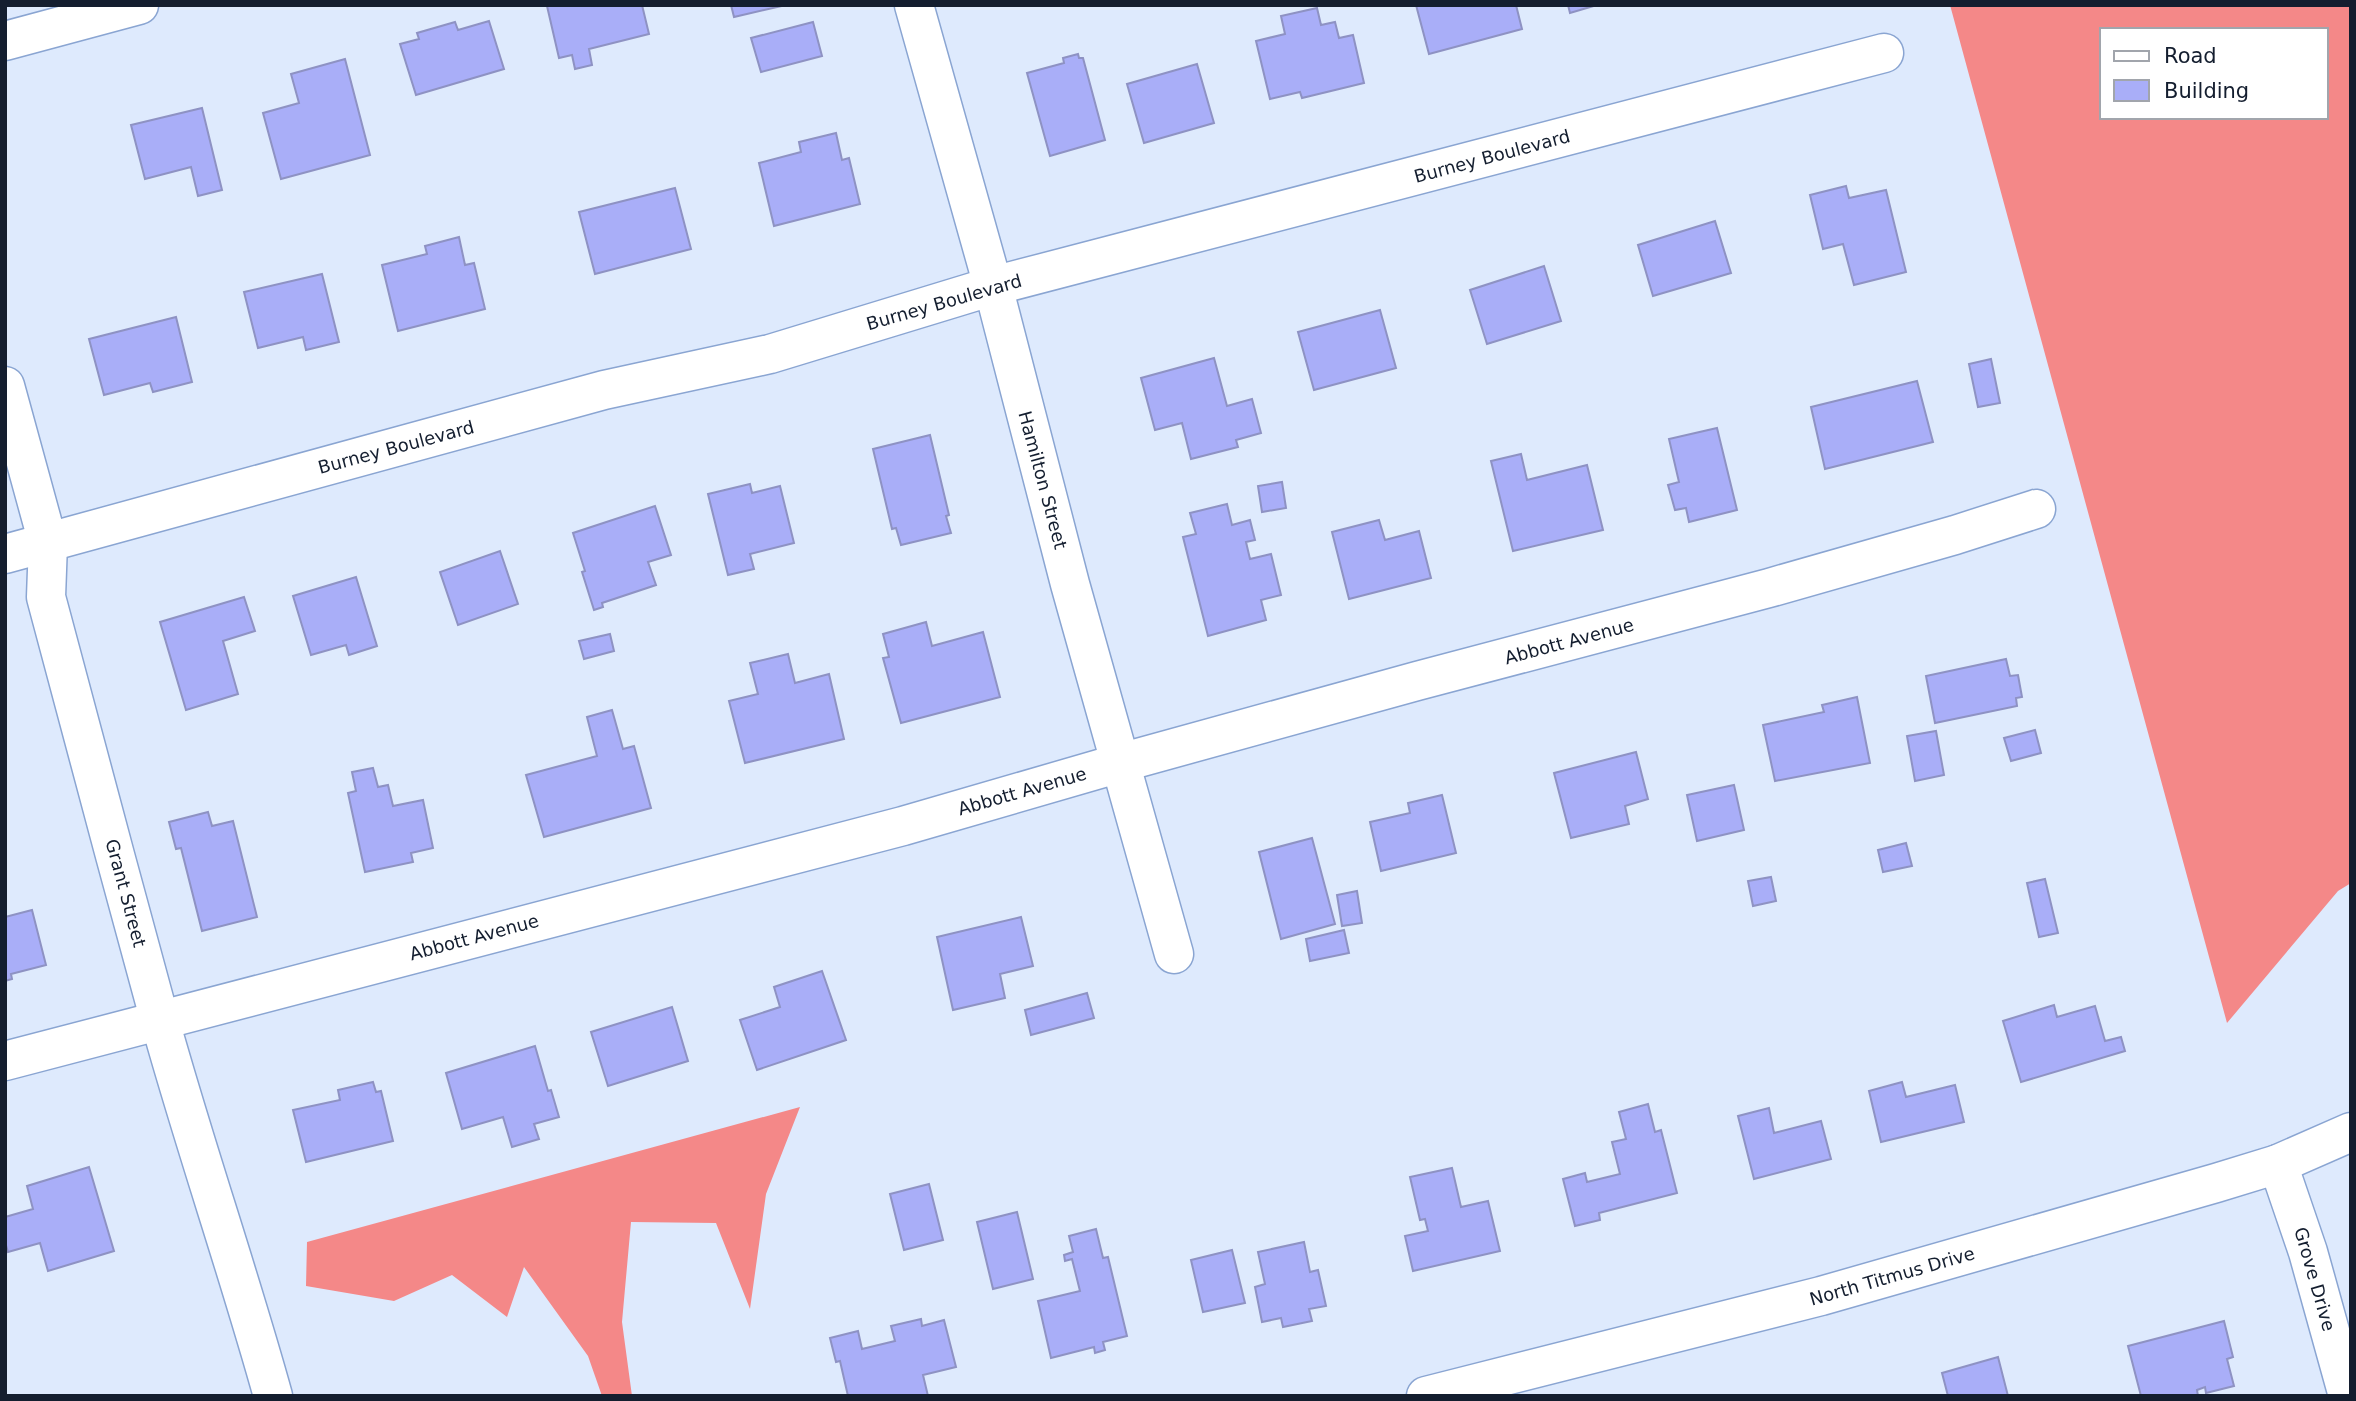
<svg xmlns="http://www.w3.org/2000/svg" width="2356" height="1401" viewBox="0 0 2356 1401" font-family="'DejaVu Sans',sans-serif">
  <rect width="100%" height="100%" fill="#deeafd"/>
  <g fill="#f48888" fill-rule="evenodd">
    <path d="M1950,5H2351V883L2338,891L2227,1023ZM2102,30H2326V117H2102Z"/>
    <path d="M800,1107L766,1194L750,1309L716,1223L631,1222L622,1322L632,1396H602L588,1356L524,1267L507,1317L452,1275L394,1301L306,1286L307,1242Z"/>
  </g>
  <g fill="#a9aef8" stroke="#8e92c3" stroke-width="2">
    <path d="M552,5H642L649,34L589,49L592,65L575,69L572,55L559,58L547,6Z"/>
    <path d="M731,5H786L734,17Z"/>
    <path d="M1416,5H1516L1522,29L1429,54Z"/>
    <path d="M1568,5H1597L1570,13Z"/>
    <path d="M1317,8L1321,25L1335,22L1339,38L1353,35L1364,83L1302,98L1300,92L1270,99L1256,41L1285,34L1281,16Z"/>
    <path d="M489,21L504,69L416,95L400,44L419,39L417,33L455,22L458,30Z"/>
    <path d="M813,22L822,56L761,72L751,38Z"/>
    <path d="M1078,54L1079,58H1083L1105,140L1050,156L1027,73L1064,63L1063,58Z"/>
    <path d="M345,59L370,155L281,179L263,113L299,103L291,74Z"/>
    <path d="M1197,64L1214,123L1144,143L1127,84Z"/>
    <path d="M202,108L222,190L198,196L191,167L145,179L131,125Z"/>
    <path d="M836,133L842,160L849,158L860,204L774,226L759,163L801,152L799,142Z"/>
    <path d="M1846,186L1849,198L1886,190L1906,272L1854,285L1843,244L1823,249L1810,195Z"/>
    <path d="M675,188L691,249L595,274L579,212Z"/>
    <path d="M1715,221L1731,273L1653,296L1638,245Z"/>
    <path d="M459,237L465,265L474,263L485,309L398,331L382,265L427,254L425,246Z"/>
    <path d="M1544,266L1561,321L1487,344L1470,290Z"/>
    <path d="M322,274L339,342L306,350L303,337L258,348L244,292Z"/>
    <path d="M1380,310L1396,368L1314,390L1298,332Z"/>
    <path d="M176,317L192,382L153,392L150,383L104,395L89,339Z"/>
    <path d="M1214,358L1227,406L1252,399L1261,433L1236,440L1238,447L1191,459L1182,423L1155,430L1141,378Z"/>
    <path d="M1991,359L2000,403L1978,407L1969,364Z"/>
    <path d="M1917,381L1933,442L1825,469L1811,407Z"/>
    <path d="M1717,428L1737,510L1689,522L1686,508L1675,510L1668,485L1679,482L1669,439Z"/>
    <path d="M930,435L949,515L946,516L951,533L901,545L896,528L892,529L873,449Z"/>
    <path d="M1521,454L1527,480L1587,465L1603,530L1513,551L1491,461Z"/>
    <path d="M1282,482L1286,508L1262,512L1258,486Z"/>
    <path d="M750,484L752,493L780,486L794,543L750,554L754,569L728,575L708,494Z"/>
    <path d="M1227,504L1232,525L1250,520L1255,540L1246,542L1250,559L1271,554L1281,595L1261,600L1266,620L1208,636L1183,537L1196,534L1190,513Z"/>
    <path d="M655,506L671,555L648,562L656,585L602,603L603,607L594,610L582,572L585,571L573,533Z"/>
    <path d="M1379,520L1385,540L1419,531L1431,578L1349,599L1332,532Z"/>
    <path d="M500,551L518,604L458,625L440,572Z"/>
    <path d="M356,577L377,646L349,655L346,645L311,655L293,596Z"/>
    <path d="M244,597L255,631L223,641L238,694L186,710L160,622Z"/>
    <path d="M926,622L932,646L983,632L1000,697L901,723L883,658L889,657L883,634Z"/>
    <path d="M610,634L614,651L584,659L579,641Z"/>
    <path d="M788,654L795,683L829,674L844,739L745,763L729,701L758,694L750,663Z"/>
    <path d="M2006,659L2010,676L2018,675L2022,697L2016,698L2017,706L1935,723L1926,676Z"/>
    <path d="M1857,697L1870,763L1775,781L1763,725L1824,712L1822,705Z"/>
    <path d="M612,710L623,749L634,746L651,808L544,837L526,775L597,756L587,717Z"/>
    <path d="M2035,730L2041,753L2011,761L2004,738Z"/>
    <path d="M1936,731L1944,775L1915,781L1907,736Z"/>
    <path d="M1636,752L1648,799L1625,806L1629,824L1571,838L1554,773Z"/>
    <path d="M373,768L378,787L388,785L393,806L423,800L433,848L411,853L413,862L365,872L348,793L356,791L352,772Z"/>
    <path d="M1734,785L1744,830L1697,841L1687,795Z"/>
    <path d="M1442,795L1456,853L1381,871L1370,822L1410,813L1408,803Z"/>
    <path d="M208,812L212,826L233,821L257,917L202,931L181,848L176,849L169,822Z"/>
    <path d="M1312,838L1335,924L1281,939L1259,852Z"/>
    <path d="M1906,843L1912,866L1883,872L1878,850Z"/>
    <path d="M1771,877L1776,901L1753,906L1748,881Z"/>
    <path d="M2045,879L2058,933L2039,937L2027,883Z"/>
    <path d="M1357,891L1362,923L1342,926L1337,895Z"/>
    <path d="M32,910L46,965L11,974L12,979L5,981V917Z"/>
    <path d="M1021,917L1033,966L1000,974L1005,998L953,1010L937,937Z"/>
    <path d="M1344,930L1349,953L1310,961L1306,939Z"/>
    <path d="M822,971L846,1040L757,1070L740,1020L780,1007L774,987Z"/>
    <path d="M1087,993L1094,1018L1031,1035L1025,1010Z"/>
    <path d="M2054,1005L2057,1017L2095,1006L2105,1041L2121,1037L2125,1051L2021,1082L2003,1021Z"/>
    <path d="M672,1007L688,1061L608,1086L591,1032Z"/>
    <path d="M535,1046L548,1091L551,1090L559,1117L534,1124L539,1139L512,1147L503,1117L462,1129L446,1073Z"/>
    <path d="M373,1082L376,1092L381,1091L393,1141L306,1162L293,1110L340,1100L338,1090Z"/>
    <path d="M1902,1082L1906,1097L1955,1085L1964,1122L1881,1142L1869,1091Z"/>
    <path d="M1648,1104L1655,1132L1661,1130L1677,1193L1599,1213L1600,1220L1575,1226L1563,1179L1585,1173L1587,1182L1620,1174L1612,1142L1626,1139L1619,1112Z"/>
    <path d="M1769,1108L1774,1133L1821,1121L1831,1159L1754,1179L1738,1116Z"/>
    <path d="M89,1167L114,1251L48,1271L40,1243L8,1252L5,1242V1217L33,1209L27,1186Z"/>
    <path d="M1452,1168L1461,1207L1488,1201L1500,1251L1413,1271L1405,1236L1428,1231L1425,1219L1420,1220L1410,1177Z"/>
    <path d="M929,1184L943,1240L904,1250L890,1194Z"/>
    <path d="M1017,1212L1033,1279L993,1289L977,1222Z"/>
    <path d="M1096,1229L1103,1258L1108,1257L1127,1336L1103,1342L1105,1350L1095,1353L1094,1347L1051,1358L1038,1301L1080,1291L1072,1259L1065,1261L1064,1255L1073,1252L1069,1236Z"/>
    <path d="M1304,1242L1310,1272L1318,1270L1326,1306L1309,1309L1312,1321L1283,1327L1281,1318L1262,1322L1255,1287L1265,1284L1258,1252Z"/>
    <path d="M1232,1250L1245,1303L1203,1312L1191,1260Z"/>
    <path d="M921,1319L922,1326L944,1320L956,1367L923,1375L928,1396H848L840,1361L836,1362L830,1338L858,1331L862,1349L895,1341L891,1326Z"/>
    <path d="M2224,1321L2233,1357L2227,1359L2234,1386L2206,1393L2205,1387L2197,1390L2198,1396H2141L2128,1346Z"/>
    <path d="M1998,1357L2008,1396H1948L1942,1373Z"/>
  </g>
  <g fill="none" stroke-linecap="round" stroke-linejoin="round">
    <defs>
      <g id="minor">
        <path d="M914,5L993,286L1070,584L1174,954"/>
        <path d="M5,41L139,5"/>
        <path d="M5,386L48,543L46,597C84,738 121,880 160,1021C195,1147 238,1270 273,1396"/>
        <path d="M5,554L604,390L770,354L993,286L1884,53"/>
        <path d="M5,1061L903,826L1120,763L1417,681L1769,588L1955,535L2036,509"/>
        <path d="M2278,1164L2308,1252L2348,1396"/>
        <path d="M1426,1396L1821,1296L2216,1183L2278,1164L2351,1132"/>
      </g>
    </defs>
    <use href="#minor" stroke="#8aa5d2" stroke-width="41"/>
    <use href="#minor" stroke="#fff" stroke-width="38"/>
  </g>
  <g text-anchor="middle" dominant-baseline="central" stroke-width="5" stroke-linejoin="round" paint-order="stroke">
    <g font-size="18" fill="#141e2f" stroke="#fff">
      <text transform="translate(1492 156) rotate(-15)">Burney Boulevard</text>
      <text transform="translate(944 302) rotate(-16)">Burney Boulevard</text>
      <text transform="translate(396 447) rotate(-15)">Burney Boulevard</text>
      <text transform="translate(1043 480) rotate(75)">Hamilton Street</text>
      <text transform="translate(1569 641) rotate(-15)">Abbott Avenue</text>
      <text transform="translate(1022 791) rotate(-16)">Abbott Avenue</text>
      <text transform="translate(126 893) rotate(75)">Grant Street</text>
      <text transform="translate(474 937) rotate(-15)">Abbott Avenue</text>
      <text transform="translate(1892 1276) rotate(-16)">North Titmus Drive</text>
      <text transform="translate(2315 1279) rotate(74)">Grove Drive</text>
    </g>
  </g>
  <rect width="2356" height="1401" fill="none" stroke="#141e2f" stroke-width="14"/>
  <rect x="2100" y="28" width="228" height="91" fill="#ffffff" stroke="#a1a5ac" stroke-width="2"/>
  <rect x="2114" y="51" width="35" height="10" fill="#ffffff" stroke="#a1a5ac" stroke-width="2"/>
  <text x="2164" y="63" font-size="21" fill="#141e2f">Road</text>
  <rect x="2114" y="80" width="35" height="21" fill="#a9aef8" stroke="#a1a5ac" stroke-width="2"/>
  <text x="2164" y="98" font-size="21" fill="#141e2f">Building</text>
</svg>
